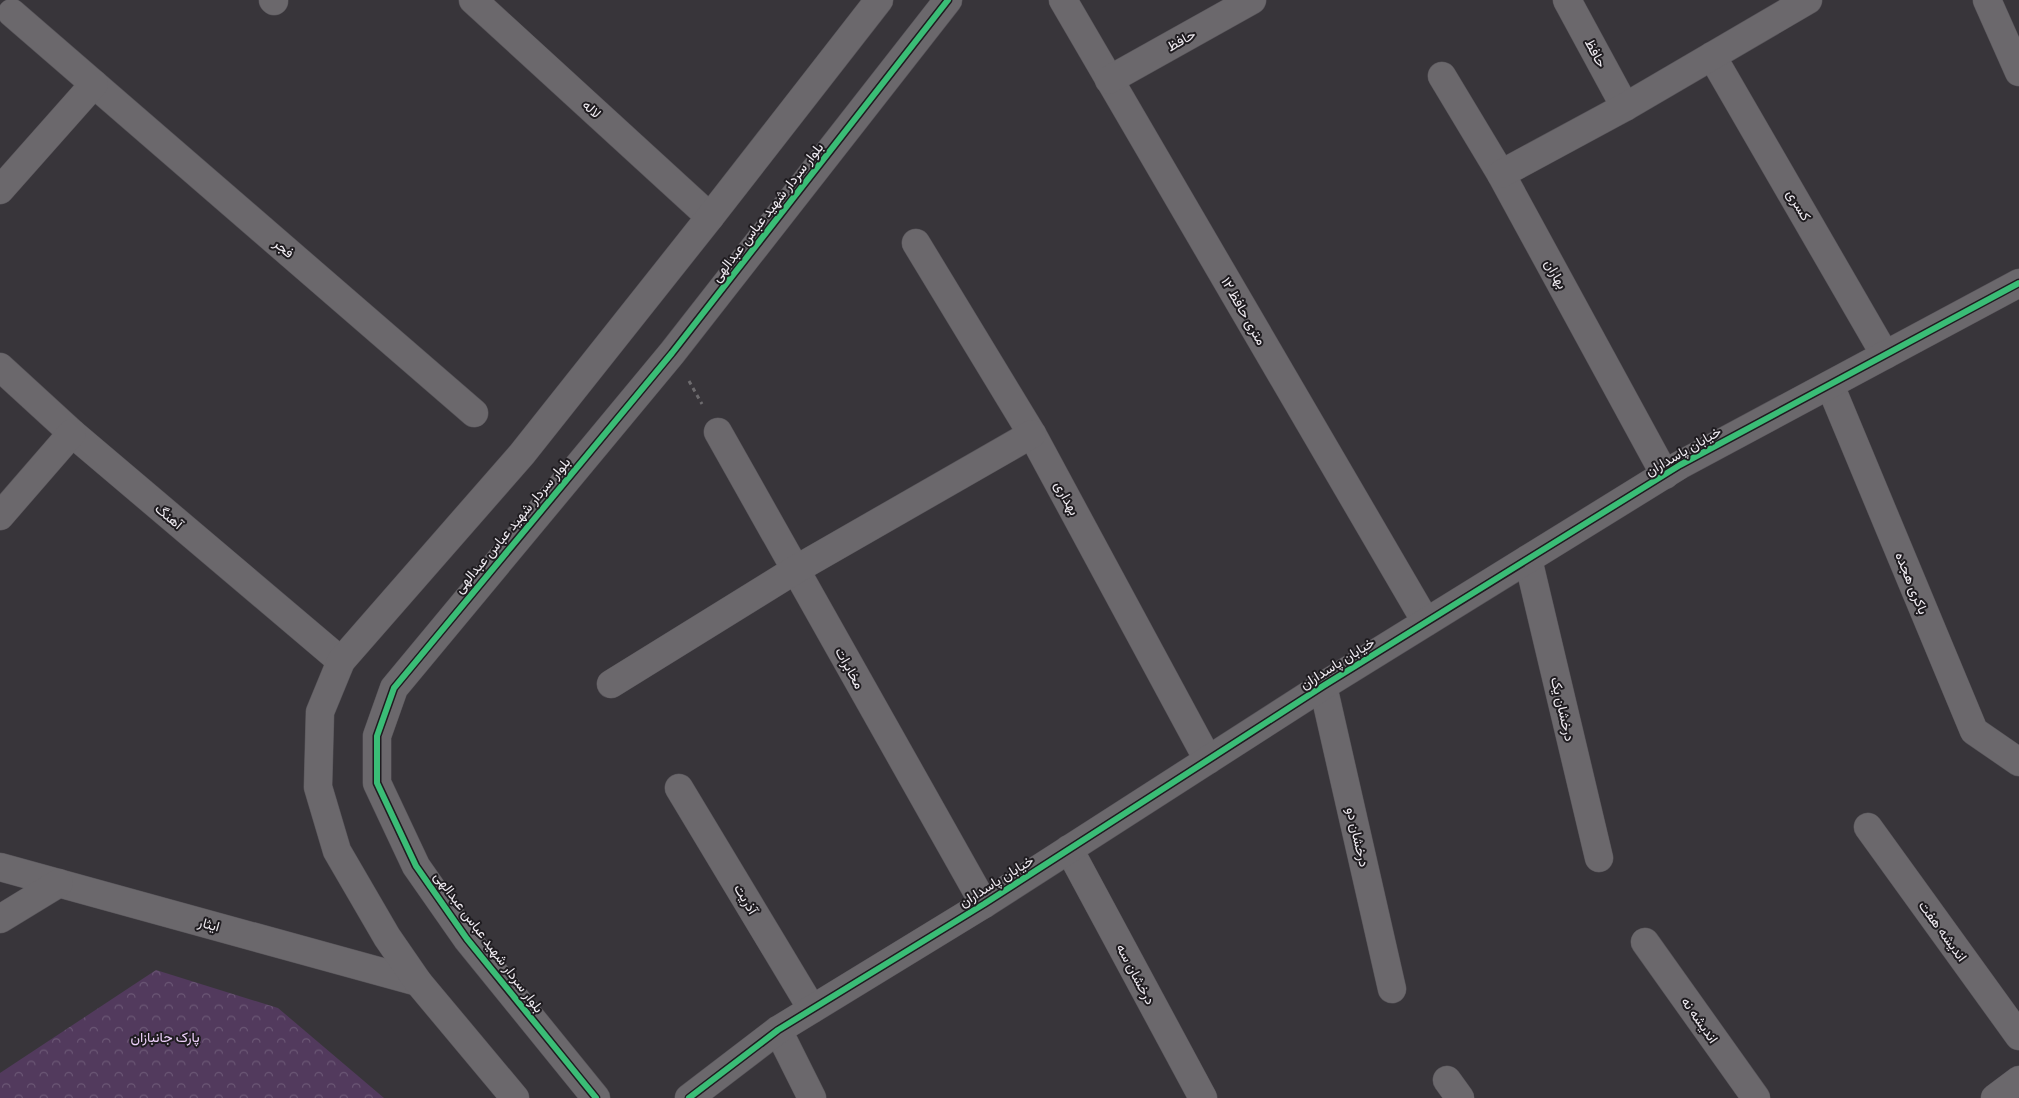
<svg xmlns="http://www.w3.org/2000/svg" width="2019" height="1098" viewBox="0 0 2019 1098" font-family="Ubuntu,Vazirmatn,sans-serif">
  <defs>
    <pattern id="park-crowns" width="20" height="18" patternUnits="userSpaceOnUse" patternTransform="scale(1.25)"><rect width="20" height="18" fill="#523a5d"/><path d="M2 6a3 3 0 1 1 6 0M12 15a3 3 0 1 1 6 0" fill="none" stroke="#6b5775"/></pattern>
  </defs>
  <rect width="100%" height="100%" fill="#38353a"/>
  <path fill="url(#park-crowns)" d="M156,970L278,1008L384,1098H0V1073Z"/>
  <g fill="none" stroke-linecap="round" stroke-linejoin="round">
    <defs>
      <g id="minor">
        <path d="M273,0L274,1"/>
        <path d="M473,0L710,217"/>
        <path d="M1063,0L1426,622"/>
        <path d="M1567,0L1625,107"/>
        <path d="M1987,0L2019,72"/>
        <path d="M1712,56L1885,355"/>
        <path d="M1442,76L1501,174L1665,475"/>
        <path d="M1109,80L1252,0"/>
        <path d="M94,84L474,413"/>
        <path d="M1501,174L1625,107L1808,0"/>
        <path d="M0,190L94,84L12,13"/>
        <path d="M916,243L1032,434L1208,760"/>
        <path d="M0,367L72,433L341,661"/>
        <path d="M1830,385L1974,731L2019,762"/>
        <path d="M718,432L984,904"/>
        <path d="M0,516L72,433"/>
        <path d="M1528,559L1599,858"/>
        <path d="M611,684L795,570L1032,434"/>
        <path d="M1323,686L1392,989"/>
        <path d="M679,788L812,1009"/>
        <path d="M1868,827L2019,1036"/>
        <path d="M1069,849L1203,1098"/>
        <path d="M0,867L418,982"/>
        <path d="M0,919L59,883"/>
        <path d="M1645,942L1756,1098"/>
        <path d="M778,1030L812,1098"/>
        <path d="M1447,1080L1460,1098"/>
        <path d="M515,1098L418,982L387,937L337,851L318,787L320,712L341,661L522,454L710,217L879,0"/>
        <path d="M596,1098L467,939L416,866L377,783V736L394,688L672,353L948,0"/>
        <path d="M689,1098L778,1030L984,904L1323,686L1680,465L2019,283"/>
        <path d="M1995,1098L2019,1080"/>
      </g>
    </defs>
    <use href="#minor" stroke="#565358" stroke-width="29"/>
    <path stroke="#6d6b6e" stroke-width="3" stroke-dasharray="4 4" stroke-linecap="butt" d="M689,381L702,404"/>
    <use href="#minor" stroke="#6b686c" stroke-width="28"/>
    <defs>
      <g id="cycleway">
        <path d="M596,1098L467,939L416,866L377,783V736L394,688L672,353L948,0"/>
        <path d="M689,1098L778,1030L984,904L1323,686L1680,465L2019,283"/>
      </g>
    </defs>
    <use href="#cycleway" stroke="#1f1c20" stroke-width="9"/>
    <use href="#cycleway" stroke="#3abd76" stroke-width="6"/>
  </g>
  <g text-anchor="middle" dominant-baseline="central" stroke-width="4" stroke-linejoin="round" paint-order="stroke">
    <g font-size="14" fill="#f0ecf2" stroke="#1f1c20">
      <text transform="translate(1181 40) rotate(-29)">حافظ</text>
      <text transform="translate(1596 53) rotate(62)">حافظ</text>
      <text transform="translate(592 109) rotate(43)">لاله</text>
      <text transform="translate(1799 205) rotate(60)">کسری</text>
      <text transform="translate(767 212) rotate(-52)">بلوار سردار شهید عباس عبدالهی</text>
      <text transform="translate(284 248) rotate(41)">فجر</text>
      <text transform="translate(1556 274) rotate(61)">بهاران</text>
      <text transform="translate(1244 311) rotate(60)">۱۲ متری حافظ</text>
      <text transform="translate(1683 451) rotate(-30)">خیابان پاسداران</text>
      <text transform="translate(1067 498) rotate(62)">بهداری</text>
      <text transform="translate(169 516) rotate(40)">آهنگ</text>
      <text transform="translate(512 525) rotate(-50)">بلوار سردار شهید عباس عبدالهی</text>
      <text transform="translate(1912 583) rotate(68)">باکری هجده</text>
      <text transform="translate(1337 663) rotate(-32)">خیابان پاسداران</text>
      <text transform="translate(850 668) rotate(61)">مخابرات</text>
      <text transform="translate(1563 709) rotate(77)">درخشان یک</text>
      <text transform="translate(1358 837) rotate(77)">درخشان دو</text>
      <text transform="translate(996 881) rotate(-32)">خیابان پاسداران</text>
      <text transform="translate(746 899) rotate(59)">آذریت</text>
      <text transform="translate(209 924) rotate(15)">ایثار</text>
      <text transform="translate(1943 931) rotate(54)">اندیشه هفت</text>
      <text transform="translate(489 942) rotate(53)">بلوار سردار شهید عباس عبدالهی</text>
      <text transform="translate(1136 974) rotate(62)">درخشان سه</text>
      <text transform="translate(1700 1020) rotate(55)">اندیشه نه</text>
    </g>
    <g font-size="14" fill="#eed1fb" stroke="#1f1c20">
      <text x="165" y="1037">پارک جانبازان</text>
    </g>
  </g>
</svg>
